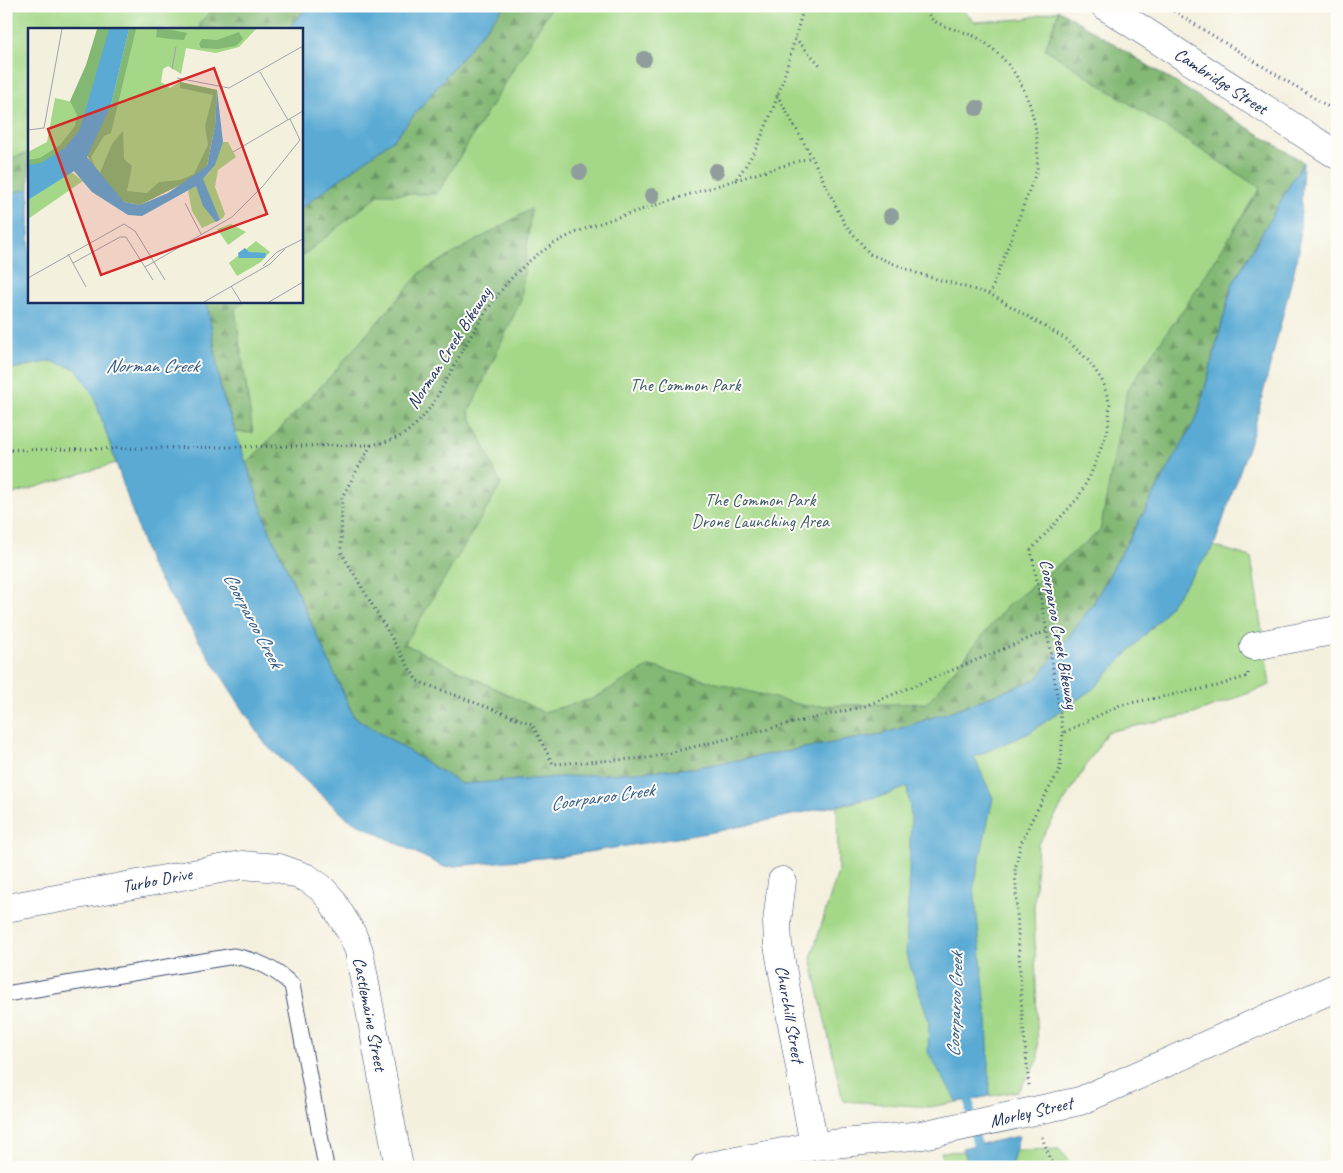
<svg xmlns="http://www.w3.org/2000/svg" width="1343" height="1173" viewBox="0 0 1343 1173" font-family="Caveat,sans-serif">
  <defs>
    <pattern id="forest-firs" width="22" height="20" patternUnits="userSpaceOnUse" patternTransform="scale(1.25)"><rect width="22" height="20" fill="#83b874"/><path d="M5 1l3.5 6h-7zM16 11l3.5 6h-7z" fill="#6a9662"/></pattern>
  </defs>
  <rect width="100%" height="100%" fill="#fdfcf7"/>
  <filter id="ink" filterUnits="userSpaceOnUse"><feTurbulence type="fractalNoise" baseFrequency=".02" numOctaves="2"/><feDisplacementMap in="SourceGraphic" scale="10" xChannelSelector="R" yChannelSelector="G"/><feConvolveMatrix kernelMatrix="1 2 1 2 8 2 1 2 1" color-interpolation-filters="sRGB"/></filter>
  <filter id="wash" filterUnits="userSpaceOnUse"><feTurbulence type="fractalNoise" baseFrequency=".0096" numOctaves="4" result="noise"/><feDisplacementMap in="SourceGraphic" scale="20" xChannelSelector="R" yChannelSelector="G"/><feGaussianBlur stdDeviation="1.12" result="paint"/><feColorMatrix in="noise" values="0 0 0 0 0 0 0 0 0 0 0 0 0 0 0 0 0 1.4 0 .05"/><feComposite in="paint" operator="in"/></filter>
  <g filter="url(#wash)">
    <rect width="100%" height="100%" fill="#f4f0de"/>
    <g fill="#a4d888" stroke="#608473">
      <path d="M10,6H309L287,29H29V189L6,194V13Z"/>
      <path d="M504,6H958L975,22L1024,19L1059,10L1303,162L1232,285L1198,415L949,712L461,784L269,529L221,390L207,301H301V208L395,138Z"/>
      <path d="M51,361L77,369L94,395L116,463L6,496V370Z"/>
      <path d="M1214,546L1251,557L1270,685L1194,714L1107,732L1038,844L1034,907L1038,1061L1018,1091L930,1107L843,1101L811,958L838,872L837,806L889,794L1029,733L1094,688L1159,620Z"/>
      <path d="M1059,1149L1075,1167H945L941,1152Z"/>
    </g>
    <g fill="url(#forest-firs)" stroke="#4f7469">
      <path d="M216,6H373L301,29H200V22Z"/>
      <path d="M504,6H552L437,194H380L301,257V208L395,138Z"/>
      <path d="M1059,10L1303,162L1232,285L1198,415L1093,604L1037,679L949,712L883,734L693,768L461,784L354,717L269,529L246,464L327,380L421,272L531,209L521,300L469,412L501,485L405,644L543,712L592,699L650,666L806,706L927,703L1006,607L1100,531L1127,390L1191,298L1260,188L1045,49Z"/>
      <path d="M29,153V244L6,248V159Z"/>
      <path d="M207,301H245L235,309L253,433L236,432L221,390Z"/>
    </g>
    <g fill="#5aaad4" stroke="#3a6c99">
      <path d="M309,6H504L395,138L301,208V29H287Z"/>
      <path d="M1303,162L1299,251L1253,433L1214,546L1159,620L1094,688L1029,733L974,757L993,798L974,886L987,1018L990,1096L957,1102L928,1052L929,1021L906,954L911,817L907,787L889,794L714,832L563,856L444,867L347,818L266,745L150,565L94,396L77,369L51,361L6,370V194L29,189V301H207L221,390L269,529L354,717L461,784L693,768L883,734L949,712L1037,679L1093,604L1198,415L1232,285Z"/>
      <path d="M1019,1136L1011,1167H970L962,1148Z"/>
    </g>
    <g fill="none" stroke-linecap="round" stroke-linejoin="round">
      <path stroke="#5aaad4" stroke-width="9" d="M969,1088C969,1113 974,1146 988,1167"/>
    </g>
  </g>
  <g filter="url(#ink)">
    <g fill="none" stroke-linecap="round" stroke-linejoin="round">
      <defs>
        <path id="lane" d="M6,994L234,956C259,961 274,968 292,985L326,1167"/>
        <g id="street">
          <path d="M1105,6L1337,155"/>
          <path d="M1254,646L1337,630"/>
          <path d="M782,881L777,922L778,945L814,1146"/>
          <path d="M6,908L242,865L279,868L307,878L321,888L331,899L352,934L359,951L399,1167"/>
          <path d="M705,1167L814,1146L922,1135L1080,1101L1337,987"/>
        </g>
      </defs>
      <use href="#lane" stroke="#3c4c71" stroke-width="17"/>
      <use href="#street" stroke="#3c4c71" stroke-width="29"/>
      <g stroke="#3c4c71" stroke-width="3" stroke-dasharray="1 4" stroke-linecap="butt">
        <path d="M924,6C927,10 929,16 932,19C941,28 966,31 978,38C1024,67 1041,118 1037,170L990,294"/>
        <path d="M1165,6L1337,112"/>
        <path d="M795,38L821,66"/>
        <path d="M777,95L812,157L844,223L870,254L919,274L990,294L1066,339L1089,361L1103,382L1110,405L1108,430L1091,474L1078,498L1031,550L1047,631L1063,733"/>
        <path d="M736,180L812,157"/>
        <path d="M371,445L342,497L341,552L417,681L532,724L553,764L647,758L865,706L1047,631"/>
        <path d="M6,450L371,445C384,442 396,440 407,432C429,416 442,387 455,364C476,326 499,285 533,258C566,232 605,221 644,209C674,199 704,190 735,180C770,138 789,60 804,6"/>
        <path d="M1029,1085L1022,1014L1015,869L1020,846L1031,821L1060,769L1063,733L1120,705L1217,686L1248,676V673"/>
        <path d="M1042,1137L1053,1167"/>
      </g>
      <use href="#lane" stroke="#fff" stroke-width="15"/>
      <use href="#street" stroke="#fff" stroke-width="28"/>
    </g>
    <g fill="#8f9d9d">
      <circle cx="644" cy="59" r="8"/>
      <circle cx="977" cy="108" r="8"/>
      <circle cx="716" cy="171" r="8"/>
      <circle cx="580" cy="172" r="8"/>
      <circle cx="652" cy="196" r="8"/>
      <circle cx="891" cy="216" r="8"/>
    </g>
  </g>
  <g text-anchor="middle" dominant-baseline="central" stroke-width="4" stroke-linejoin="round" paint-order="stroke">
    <g font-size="18" fill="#1b2f5e" stroke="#fdfcf7">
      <text transform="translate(1221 81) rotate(33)">Cambridge Street</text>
      <text transform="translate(449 348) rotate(-57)">Norman Creek Bikeway</text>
      <text transform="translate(1059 634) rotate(80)">Coorparoo Creek Bikeway</text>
      <text transform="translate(157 880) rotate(-11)">Turbo Drive</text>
      <text transform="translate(370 1014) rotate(79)">Castlemaine Street</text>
      <text transform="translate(790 1014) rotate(80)">Churchill Street</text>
      <text transform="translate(1031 1112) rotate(-13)">Morley Street</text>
    </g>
    <g font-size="18" fill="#3d5968" stroke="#fdfcf7">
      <text x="685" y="385">The Common Park</text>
      <text x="760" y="500">The Common Park<tspan x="760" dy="21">Drone Launching Area</tspan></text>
    </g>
    <g font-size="19" font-style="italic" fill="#315a87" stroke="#fdfcf7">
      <text x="152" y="366">Norman Creek</text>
      <text transform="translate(253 620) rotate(62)">Coorparoo Creek</text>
      <text transform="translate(602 797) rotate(-8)">Coorparoo Creek</text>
      <text transform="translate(955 1005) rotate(-88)">Coorparoo Creek</text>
    </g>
  </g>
  <g transform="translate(28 28)">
    <rect width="275" height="275" fill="#f4f0de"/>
    <path d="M101,1H228L211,19L188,25L158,20L153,46L140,38L135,41L133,54L142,60L152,54L189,62L187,98L170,146L112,177L77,154L65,139L60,124L83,77ZM27,70L62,78L37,119L0,137V124L19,114ZM195,114H200L208,129L190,142L187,159L197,186L195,190L174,200L164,183L160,163L181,145ZM42,143L55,153L0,191V172ZM203,196L218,204L200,217L189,201ZM228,213L242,224L233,234L209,248L201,235Z" fill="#a4d888"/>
    <path d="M69,1H91L61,97L0,156V132L12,130L32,117L47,98L49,87L42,73L58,37ZM101,1H108L83,105L76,108L63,129L69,144L58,126L83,77ZM129,1L144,2L159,5L156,12L142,11L128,9ZM211,4L215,11L208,18L190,21L173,20L171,16L174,11L189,12ZM152,54L189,62L187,98L179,138L162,152L112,177L96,174L71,147L84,116L95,103L96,131L104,138L99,163L119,165L131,154L152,152L166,146L180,117L177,98L185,67L152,60Z" fill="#83b874"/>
    <path d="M81,1H101L83,77L59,129L96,174L112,177L140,165L179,138L187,98L189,62L195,114L187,137L175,151L192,192L188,194L175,178L168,158L114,188L100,187L64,164L46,143L0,172V137L13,135L37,120L52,101ZM217,220L221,224L238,225L237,230H211L210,225Z" fill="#5aaad4"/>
    <path fill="none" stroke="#9da3ab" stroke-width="1" d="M144,41L148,19M232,44L260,92M149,50L201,60L275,18M0,102L16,100L34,1M205,124L275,83M157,175L173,206M40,226L58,259M45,235L92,209H98L125,252M235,238L249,224L275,211M117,239L204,189L235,158L272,112L262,91M0,250L96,196L107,203L137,252M203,258L213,274M176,274L242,236L257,221M241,274L275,254"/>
    <path fill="#d62828" fill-opacity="0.15" stroke="#d62828" stroke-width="2.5" d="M186,40L239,186L73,247L20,101Z"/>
    <rect width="275" height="275" fill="none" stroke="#1b2f5e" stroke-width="2.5"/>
  </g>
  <rect width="1343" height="1173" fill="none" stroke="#fdfcf7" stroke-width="25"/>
</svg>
